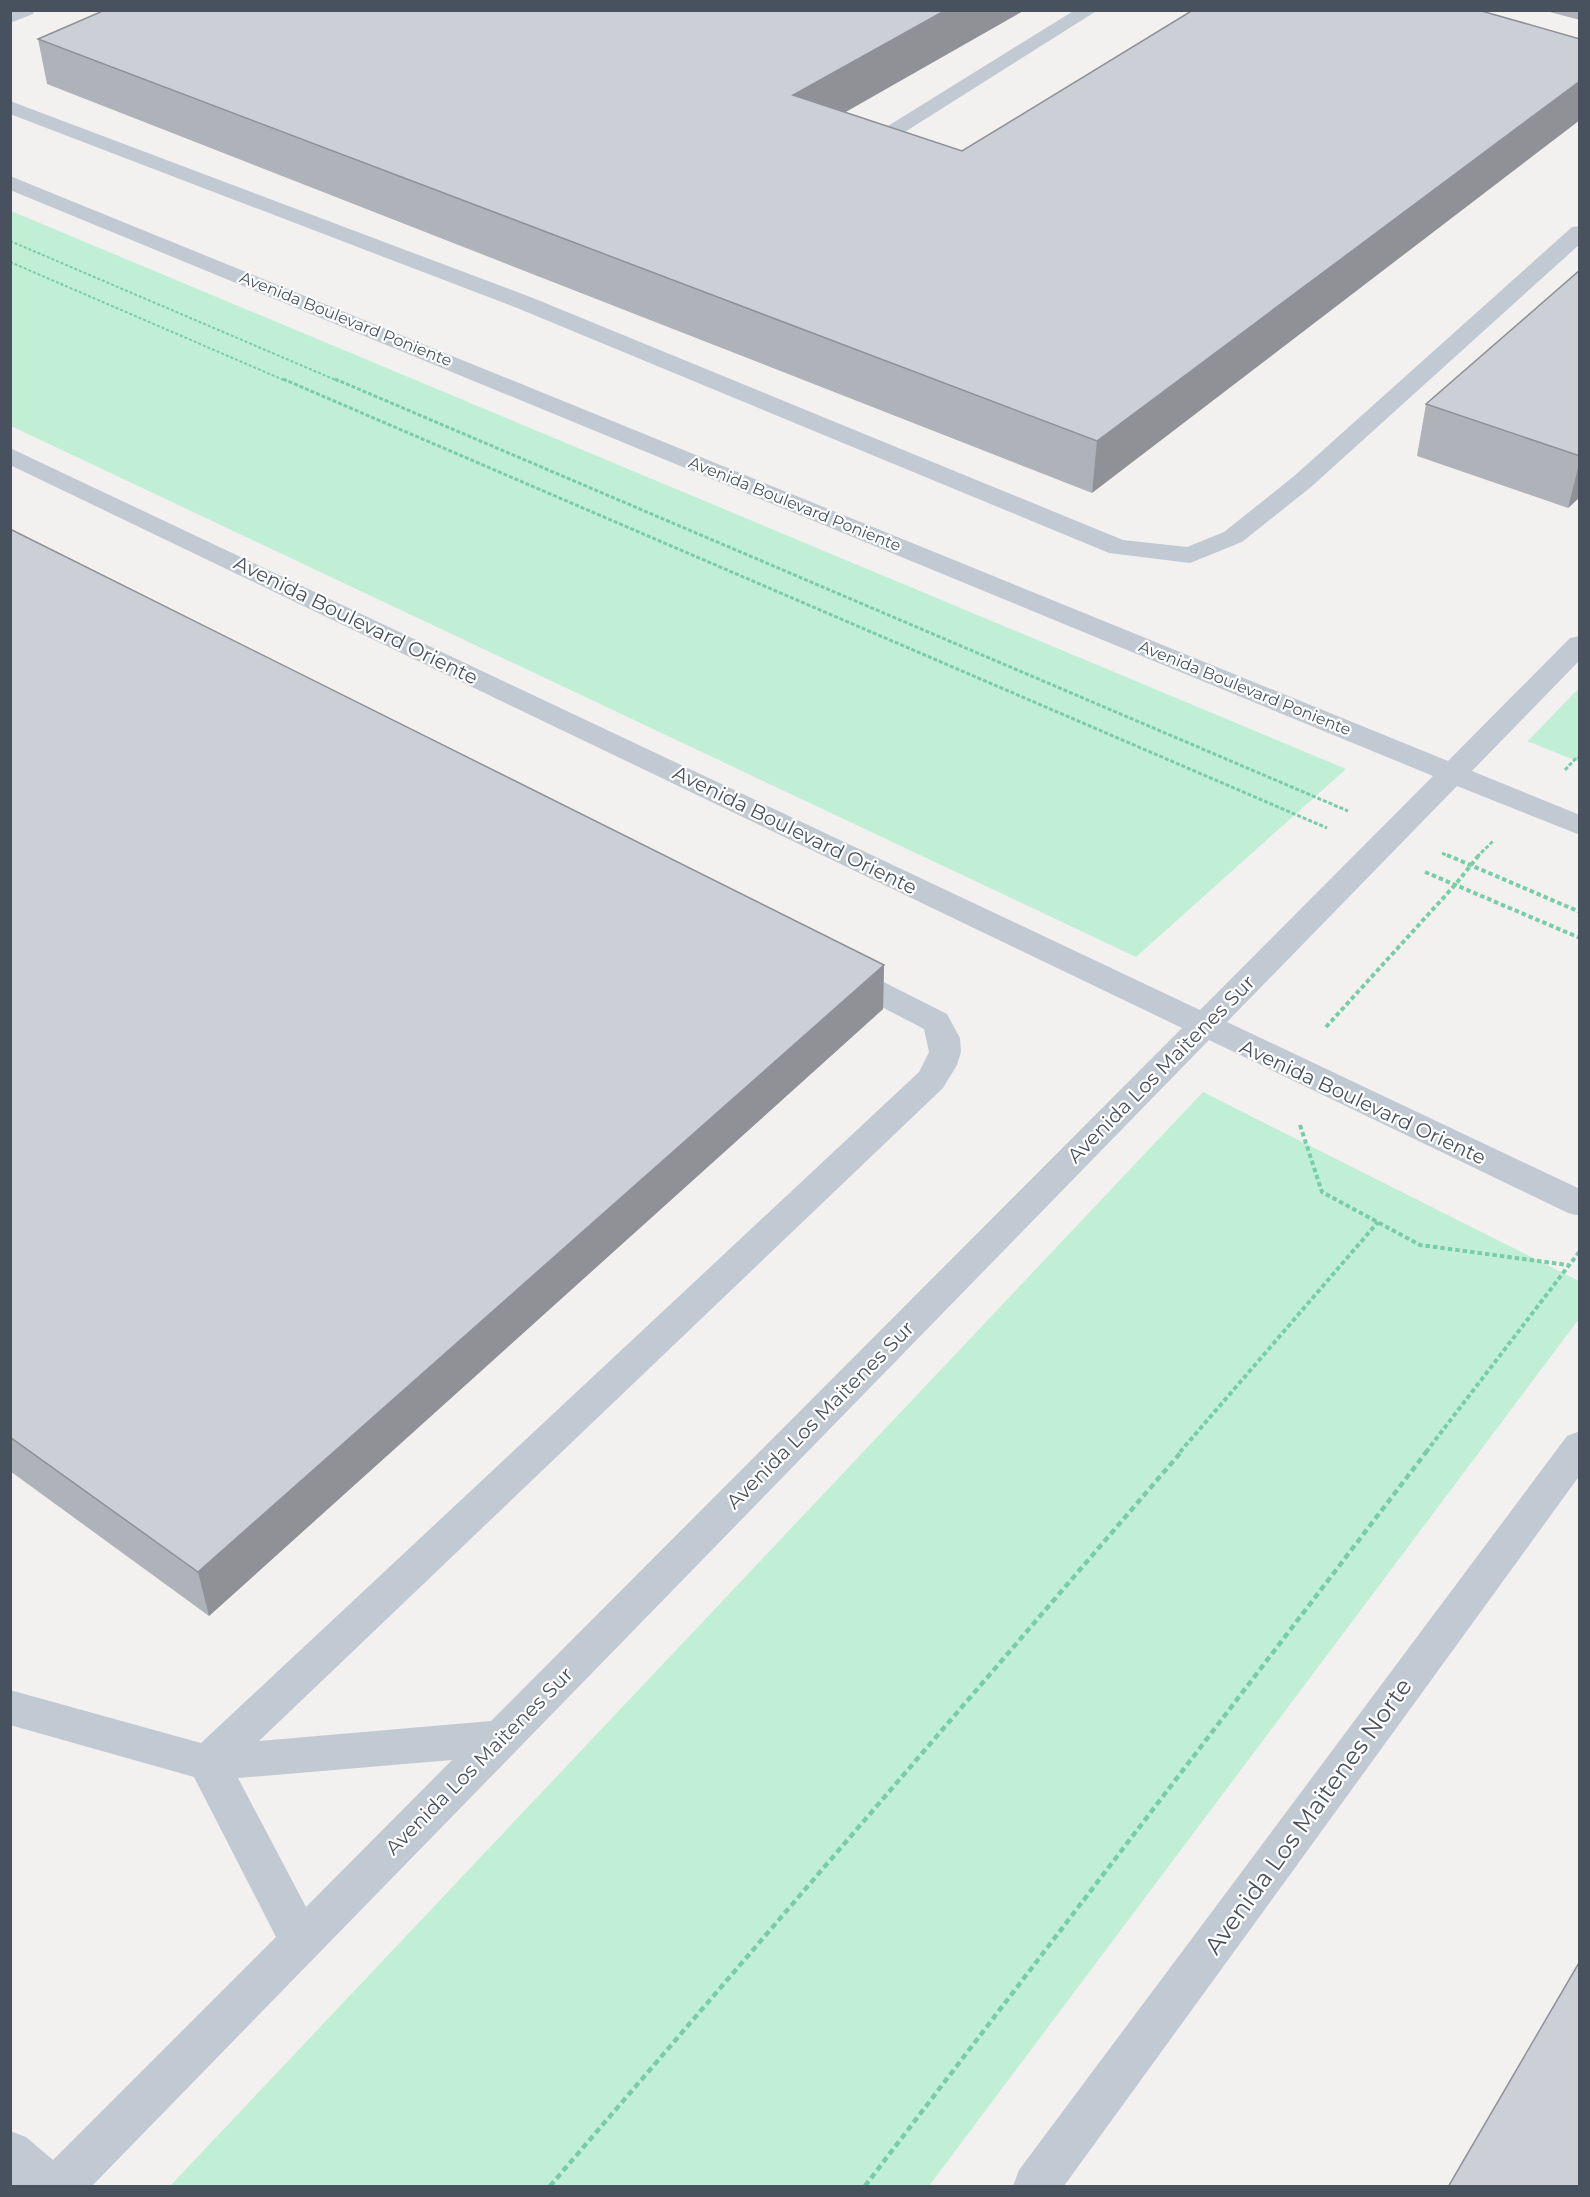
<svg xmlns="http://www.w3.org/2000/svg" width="1590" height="2197" viewBox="0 0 1590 2197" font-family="Montserrat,sans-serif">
  <rect width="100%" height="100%" fill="#f3f1f0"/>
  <g fill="#c0efd5">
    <path d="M11,211L1346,769L1136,957L11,426Z"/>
    <path d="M1579,688V762L1527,741H1528Z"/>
    <path d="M1203,1092L1579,1281V1319L929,2186H170Z"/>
  </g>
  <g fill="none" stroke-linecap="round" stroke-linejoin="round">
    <g stroke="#78cda8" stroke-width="2" stroke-dasharray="3 2" stroke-linecap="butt">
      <path d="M10,241L338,381"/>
      <path d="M10,262L286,381"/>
    </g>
    <g stroke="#78cda8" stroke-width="3" stroke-dasharray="4 2" stroke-linecap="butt">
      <path d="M283,379L1327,828"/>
      <path d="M335,379L1348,811"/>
      <path d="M1565,770L1577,757L1580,758"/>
      <path d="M1442,853L1450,857"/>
      <path d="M1477,857L1493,841"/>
    </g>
    <g stroke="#78cda8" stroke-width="4" stroke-dasharray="4.5 3" stroke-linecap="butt">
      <path d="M1447,855L1580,912"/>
      <path d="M1425,872L1580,938"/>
      <path d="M1326,1027L1455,885L1479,855"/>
      <path d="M1300,1125L1322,1192L1420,1245L1568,1265"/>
      <path d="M1180,1452L1378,1222"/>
      <path d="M1426,1452L1580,1251"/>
    </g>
    <g stroke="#78cda8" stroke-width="4.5" stroke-dasharray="6 4" stroke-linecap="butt">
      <path d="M550,2186L1182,1451"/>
      <path d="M865,2186L1427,1451"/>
    </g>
    <g fill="#c1cad2" fill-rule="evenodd">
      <path d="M10,10H35L33,14L10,23Z"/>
      <path d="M1075,10H1098L889,142L882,144L875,142L872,138L875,134Z"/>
      <path d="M10,101L533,298L1123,540L1187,547L1224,532L1293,477L1572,227L1580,226V244L1311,487L1242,542L1190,563L1109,553L517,308L10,114Z"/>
      <path d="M10,176L1448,761L1570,638L1580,636V660L1472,771L1580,815V835L1457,786L1227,1022L1580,1189V1216L1568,1213L1209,1040L92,2186H13L10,2184V2131L26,2137L53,2160L276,1937L194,1777L10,1725V1690L201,1743L919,1072L929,1052L924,1029L832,981L827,974L832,967L843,964L854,967L947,1014L960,1038L961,1052L957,1065L943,1088L259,1741L491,1721L1182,1028L10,465V448L1200,1010L1433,776L10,190ZM452,1760L306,1907L238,1778Z"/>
      <path d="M1580,1431V1475L1064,2186H1013L1019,2170L1567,1436Z"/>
    </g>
  </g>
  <g fill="#afb2b8">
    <path d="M1193,10L1092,493L47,84L38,39L845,112L962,151Z"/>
    <path d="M1542,10H1580V20Z"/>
    <path d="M1580,270V497L1568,508L1417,456L1426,404Z"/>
    <path d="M10,529L884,965L883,1009L209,1616L10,1471Z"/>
  </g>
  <g fill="#8f9196">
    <path d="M946,10H1025L793,142V95Z"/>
    <path d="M1580,81V120L1092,493L1097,441Z"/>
    <path d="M1580,460V497L1568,508Z"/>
    <path d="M884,965L883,1009L209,1616L198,1572Z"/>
  </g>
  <g fill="#cccfd6" stroke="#8f9196" stroke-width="1.5">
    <path d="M105,10H946L793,95L962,151L1193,10H1478L1580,39V81L1097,441L38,39Z"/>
    <path d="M1580,270V456L1426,404Z"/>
    <path d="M10,529L884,965L198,1572L10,1437Z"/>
    <path d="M1580,1961V2187H1448Z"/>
  </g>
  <g text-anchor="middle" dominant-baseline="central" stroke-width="4.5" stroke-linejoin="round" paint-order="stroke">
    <g font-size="16" fill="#48525e" stroke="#fff">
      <text transform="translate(346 319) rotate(22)">Avenida Boulevard Poniente</text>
      <text transform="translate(795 504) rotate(22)">Avenida Boulevard Poniente</text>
      <text transform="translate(1245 688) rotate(22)">Avenida Boulevard Poniente</text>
    </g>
    <g font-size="20" fill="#48525e" stroke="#fff">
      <text transform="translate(356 620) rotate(26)">Avenida Boulevard Oriente</text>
      <text transform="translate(795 830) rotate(26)">Avenida Boulevard Oriente</text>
      <text transform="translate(1161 1069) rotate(-45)">Avenida Los Maitenes Sur</text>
      <text transform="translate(1363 1102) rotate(25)">Avenida Boulevard Oriente</text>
      <text transform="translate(820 1415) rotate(-45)">Avenida Los Maitenes Sur</text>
      <text transform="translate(479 1761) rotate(-45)">Avenida Los Maitenes Sur</text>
    </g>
    <g font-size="24" fill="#48525e" stroke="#fff">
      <text transform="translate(1308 1816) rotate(-54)">Avenida Los Maitenes Norte</text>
    </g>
  </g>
  <rect width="1590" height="2197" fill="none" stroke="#48525e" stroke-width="24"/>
</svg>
